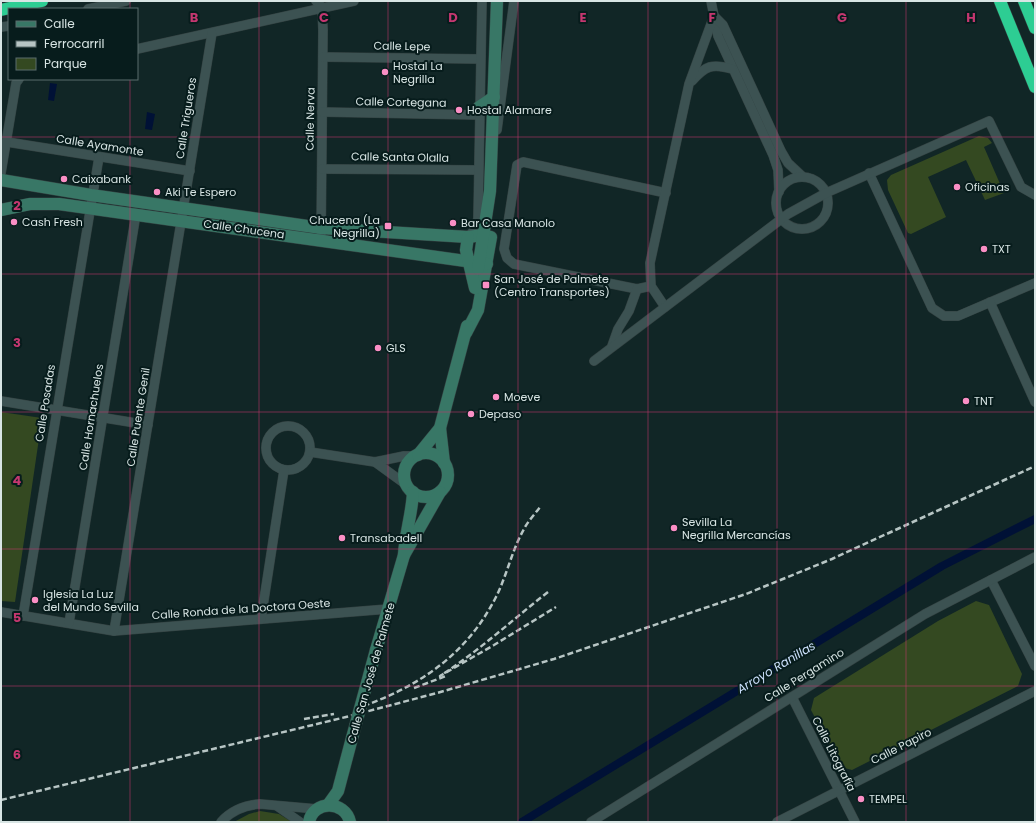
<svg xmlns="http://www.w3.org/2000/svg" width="1036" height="823" viewBox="0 0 1036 823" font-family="Poppins,sans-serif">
  <rect width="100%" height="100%" fill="#112626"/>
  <g fill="#344921">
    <path d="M979,136L988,138L992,143L984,147L1004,193L985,200L966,160L928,177L946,217L911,234L908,233L888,190L887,180L891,175Z"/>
    <path d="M1,412L42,418L15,602L1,601Z"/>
    <path d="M976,601L989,605L1022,674L1018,686L852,770L841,767L811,710L814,698L938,621Z"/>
    <path d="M260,811L279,814L292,822H234L249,814Z"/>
  </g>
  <g fill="#001136">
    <path d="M50,83L57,84L54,101L48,100Z"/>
    <path d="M147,112L155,114L152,130L145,129Z"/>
  </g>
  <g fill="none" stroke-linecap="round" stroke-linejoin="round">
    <path stroke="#001136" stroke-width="8" d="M522,822L942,566L1035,519"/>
    <defs>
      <g id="street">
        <path d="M316,1L322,7L323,30L321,240"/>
        <path d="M711,1L718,36L773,155L778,170L779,192"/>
        <path d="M88,9L126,1"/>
        <path d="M714,16L723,25L781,151L788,163L803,177"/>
        <path d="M1,27L9,26"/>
        <path d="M137,49L354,1"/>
        <path d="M323,57L480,59"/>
        <path d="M692,81C705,66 712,63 732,69"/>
        <path d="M322,112L479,115"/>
        <path d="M497,130L514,1"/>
        <path d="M7,142L190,171"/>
        <path d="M322,169L478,170"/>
        <path d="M1,173L16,83L19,79"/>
        <path d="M869,173L932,308L944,316H958L1035,283"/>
        <circle cx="802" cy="203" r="26"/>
        <path d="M468,237L476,228L478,218L482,1"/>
        <path d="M651,286L637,289L514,264L507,258L504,249L517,165L523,162L666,193"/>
        <path d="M990,302L1035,402"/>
        <path d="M665,307L651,286L650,263L689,84L714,16"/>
        <path d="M612,346L618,329L629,311L637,289"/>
        <path d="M594,361L788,214L826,193L989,121L1021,187L1035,195"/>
        <path d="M1,401L148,425"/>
        <circle cx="288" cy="448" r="22"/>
        <path d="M310,452L375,462L404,456H415"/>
        <path d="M375,462L408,486"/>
        <path d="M991,580L1035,666"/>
        <path d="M1,612L114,631L388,609"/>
        <path d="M23,616L99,157"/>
        <path d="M261,619L284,470"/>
        <path d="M69,623L136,214"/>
        <path d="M114,631L212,33"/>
        <path d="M792,697L855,822"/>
        <path d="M277,806L300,822"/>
        <path d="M221,822C231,811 245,805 260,804L317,809"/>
        <path d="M591,822L925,614L1035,557"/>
        <path d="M777,822L1035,691"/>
      </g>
      <g id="secondary">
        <path d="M479,107L494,97"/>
        <path d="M1,180L91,195L321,228L468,237L483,235L491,237L478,310L466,333"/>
        <path d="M1,210L30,204H59L487,264"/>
        <path d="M468,237L466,250L475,288"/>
        <path d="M478,269L490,191L497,1"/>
        <path d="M440,428L444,463"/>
        <circle cx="426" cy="475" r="22"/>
        <path d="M418,455L440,428L467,326"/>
        <path d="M404,555L440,492"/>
        <path d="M376,650L404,555C405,534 412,514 413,492"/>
        <path d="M328,805L338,791L352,738"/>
        <path d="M309,822C313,800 345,800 350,822"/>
      </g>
      <g id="highway">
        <path d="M1000,1L1035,87"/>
        <path d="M1024,1L1035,28"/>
        <path d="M1,10L42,1"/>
      </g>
    </defs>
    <use href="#street" stroke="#344242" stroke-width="10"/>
    <use href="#secondary" stroke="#344242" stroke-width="13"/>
    <use href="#highway" stroke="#344242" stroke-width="13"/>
    <use href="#street" stroke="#3c5252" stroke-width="9"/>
    <use href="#secondary" stroke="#387766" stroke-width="12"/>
    <use href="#highway" stroke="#2dcd93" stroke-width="12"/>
    <g stroke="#b7c5c4" stroke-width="2.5" stroke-dasharray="6 3" stroke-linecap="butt">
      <path d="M548,592C512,620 479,651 440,676L494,645L556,607"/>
      <path d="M414,688L446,676"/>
      <path d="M355,709C417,688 466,656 496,597C507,575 512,550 524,529C528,521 535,514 540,507"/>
      <path d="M304,719L334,714"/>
      <path d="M1,800L346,717L437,693L554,659L746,594L832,559L1035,466"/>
    </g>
    <defs>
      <path id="secondary-bridge" d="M352,738L376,650"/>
    </defs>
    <use href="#secondary-bridge" stroke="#344242" stroke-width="13" stroke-linecap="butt"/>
    <use href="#secondary-bridge" stroke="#387766" stroke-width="12"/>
  </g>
  <path fill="none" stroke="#c53770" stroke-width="1" stroke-opacity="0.55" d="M130,1V9M259,1V822M388,1V822M518,1V822M648,1V822M777,1V822M906,1V822M130,79V822M1,137H1035M1,274H1035M1,412H1035M1,549H1035M1,686H1035"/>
  <g fill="#fb8fc5" stroke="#071c1c" stroke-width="1.5">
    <circle cx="385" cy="72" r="4"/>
    <circle cx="459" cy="110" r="4"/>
    <circle cx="64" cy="179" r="4"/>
    <circle cx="957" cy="187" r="4"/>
    <circle cx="157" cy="192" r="4"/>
    <circle cx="14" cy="222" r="4"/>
    <circle cx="453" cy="223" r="4"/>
    <rect x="384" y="222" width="8" height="8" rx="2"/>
    <circle cx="984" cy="249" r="4"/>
    <rect x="482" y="281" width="8" height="8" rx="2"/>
    <circle cx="378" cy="348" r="4"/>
    <circle cx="496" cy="397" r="4"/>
    <circle cx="966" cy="401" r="4"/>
    <circle cx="471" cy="414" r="4"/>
    <circle cx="674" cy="528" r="4"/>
    <circle cx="342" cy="538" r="4"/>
    <circle cx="35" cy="600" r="4"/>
    <circle cx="861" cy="799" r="4"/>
  </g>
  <g text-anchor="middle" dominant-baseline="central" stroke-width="4" stroke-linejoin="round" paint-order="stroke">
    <g font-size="11" fill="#d8e5e4" stroke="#071c1c">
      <text transform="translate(402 46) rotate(1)">Calle Lepe</text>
      <text transform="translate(401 102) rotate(1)">Calle Cortegana</text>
      <text transform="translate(186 118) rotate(-81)">Calle Trigueros</text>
      <text transform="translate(310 119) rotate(-89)">Calle Nerva</text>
      <text transform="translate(100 145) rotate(9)">Calle Ayamonte</text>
      <text transform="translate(400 157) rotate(1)">Calle Santa Olalla</text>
      <text transform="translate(244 229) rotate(8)">Calle Chucena</text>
      <text transform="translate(45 403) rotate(-81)">Calle Posadas</text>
      <text transform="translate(91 417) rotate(-81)">Calle Hornachuelos</text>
      <text transform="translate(138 417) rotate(-81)">Calle Puente Genil</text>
      <text transform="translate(241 609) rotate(-4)">Calle Ronda de la Doctora Oeste</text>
      <text transform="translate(371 673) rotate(-74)">Calle San José de Palmete</text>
      <text transform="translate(804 675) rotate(-32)">Calle Pergamino</text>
      <text transform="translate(901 746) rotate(-27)">Calle Papiro</text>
      <text transform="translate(834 754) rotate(63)">Calle Litografía</text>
    </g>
    <g font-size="11" fill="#d8e5e4" stroke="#071c1c" text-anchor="start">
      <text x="393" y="66">Hostal La<tspan x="393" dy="13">Negrilla</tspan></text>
      <text x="467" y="110">Hostal Alamare</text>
      <text x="72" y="179">Caixabank</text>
      <text x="965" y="187">Oficinas</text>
      <text x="165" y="192">Aki Te Espero</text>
      <text x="380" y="220" text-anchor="end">Chucena (La<tspan x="380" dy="13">Negrilla)</tspan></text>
      <text x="22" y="222">Cash Fresh</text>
      <text x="461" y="223">Bar Casa Manolo</text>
      <text x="992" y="249">TXT</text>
      <text x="494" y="279">San José de Palmete<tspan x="494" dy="13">(Centro Transportes)</tspan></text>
      <text x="386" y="348">GLS</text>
      <text x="504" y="397">Moeve</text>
      <text x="974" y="401">TNT</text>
      <text x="479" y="414">Depaso</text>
      <text x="682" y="522">Sevilla La<tspan x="682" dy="13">Negrilla Mercancías</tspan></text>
      <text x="350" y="538">Transabadell</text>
      <text x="43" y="594">Iglesia La Luz<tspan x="43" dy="13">del Mundo Sevilla</tspan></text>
      <text x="869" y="799">TEMPEL</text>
    </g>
    <g font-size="12" font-style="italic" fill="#cde1fd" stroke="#071c1c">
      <text transform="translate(776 667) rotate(-31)">Arroyo Ranillas</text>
    </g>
  </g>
  <g font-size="13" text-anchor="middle" font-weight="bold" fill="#c53770" stroke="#071c1c" stroke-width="4" stroke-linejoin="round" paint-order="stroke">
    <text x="194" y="22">B</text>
    <text x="324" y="22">C</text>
    <text x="453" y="22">D</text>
    <text x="583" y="22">E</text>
    <text x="712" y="22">F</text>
    <text x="842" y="22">G</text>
    <text x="971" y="22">H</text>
    <text x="17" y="210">2</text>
    <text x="17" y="347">3</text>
    <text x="17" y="485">4</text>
    <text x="17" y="622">5</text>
    <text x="17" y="759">6</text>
  </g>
  <rect width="1036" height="823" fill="none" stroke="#d8e5e4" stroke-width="4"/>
  <rect x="8" y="8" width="130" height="72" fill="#071c1c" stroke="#5b6c6c"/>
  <rect x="16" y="21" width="20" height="6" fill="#387766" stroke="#5b6c6c"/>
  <text x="44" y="28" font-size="12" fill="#d8e5e4">Calle</text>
  <rect x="16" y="41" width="20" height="6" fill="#b7c5c4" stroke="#5b6c6c"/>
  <text x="44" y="48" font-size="12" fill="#d8e5e4">Ferrocarril</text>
  <rect x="16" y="58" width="20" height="12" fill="#344921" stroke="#5b6c6c"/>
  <text x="44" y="68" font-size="12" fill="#d8e5e4">Parque</text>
</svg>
